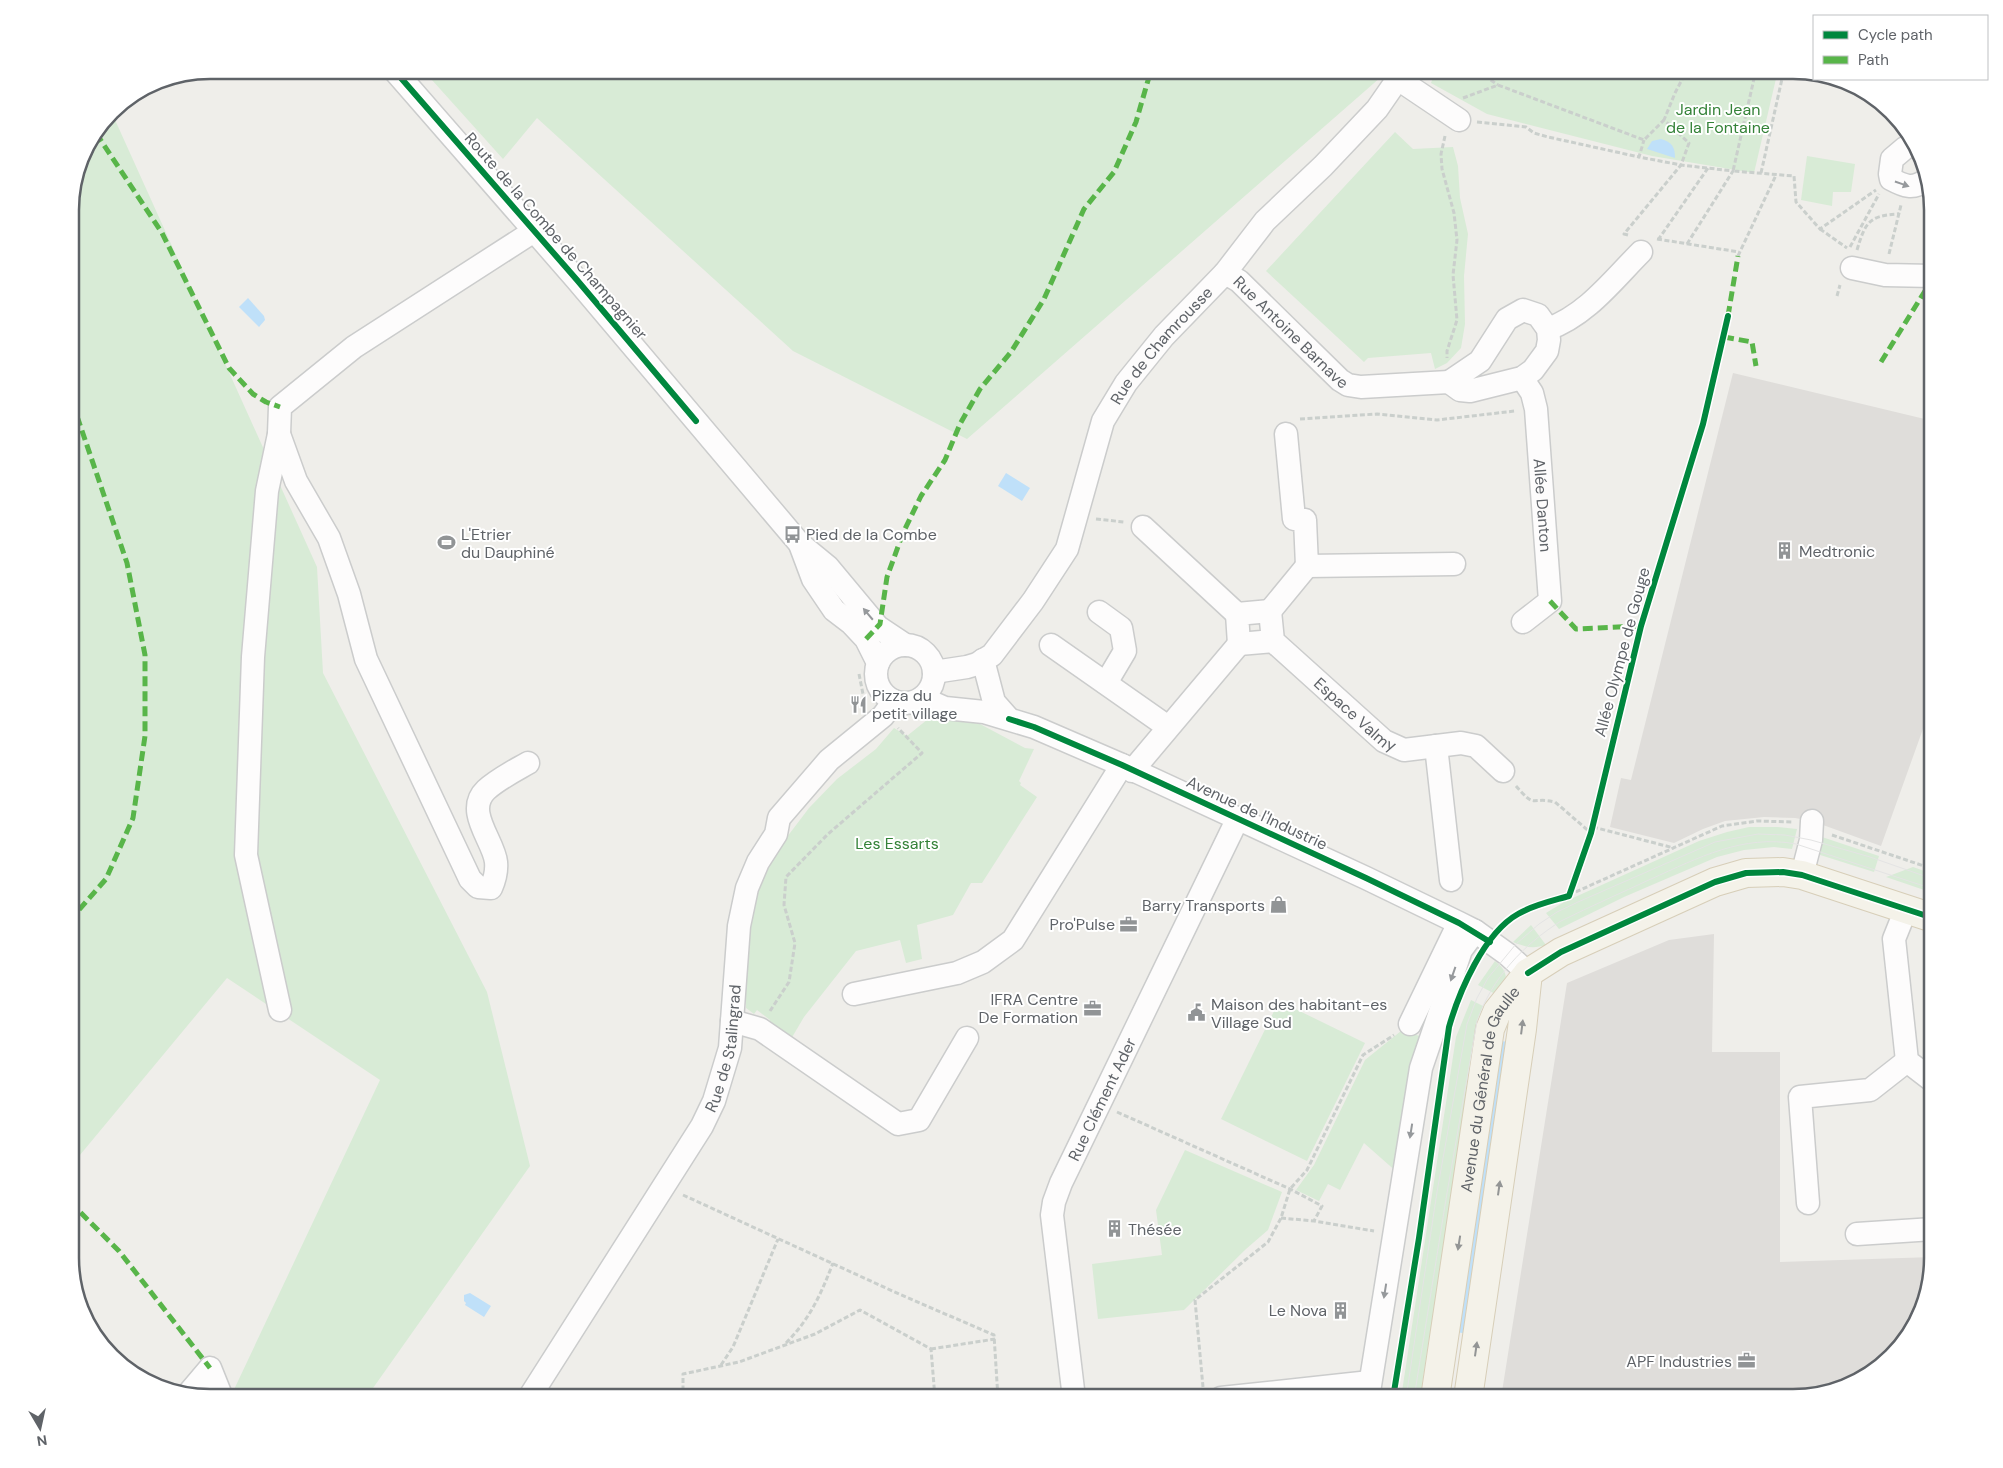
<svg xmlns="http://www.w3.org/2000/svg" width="2003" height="1468" viewBox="0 0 2003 1468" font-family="'DM Sans',sans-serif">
  <rect width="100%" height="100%" fill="#efeeea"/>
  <g fill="#dfddda">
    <path d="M1733,373L1933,421V701L1881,846L1812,821L1795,818L1764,817L1725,821L1703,829L1674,843L1610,827L1621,778L1631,780Z"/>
    <path d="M1714,934L1712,1052H1780V1262L1933,1257L1925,1303L1904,1343L1855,1383L1793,1398H1501L1567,983L1669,940Z"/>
  </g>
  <g fill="#d8ebd6">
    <path d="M423,70H1389L967,439L793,351L537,118L503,159Z"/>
    <path d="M1436,70H1778L1754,173L1652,156L1487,114L1431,83Z"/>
    <path d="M111,111L317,567L323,673L487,992L530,1166L366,1398H230L380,1080L227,978L70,1167V201L81,156Z"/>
    <path d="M1395,132L1413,149L1453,147L1458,166L1460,198L1468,234L1464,276L1465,324L1461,348L1447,363L1435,369L1431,353L1368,358L1364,362L1266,271Z"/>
    <path d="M1807,156L1855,164L1851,192H1833L1832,206L1801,200Z"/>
    <path d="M933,715L980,724L1025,748L1034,749L1019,781L1021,783L1020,785L1037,797L982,883H971L953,915L917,925L922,959L906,963L900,940L856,951L804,1017L791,1039L769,1023L770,1020L757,1010L754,1014L746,1008V938L757,885L787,837L809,808L837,779L876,749L894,728L907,736Z"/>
    <path d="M1749,827H1777L1797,829L1792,849L1774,847L1744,850L1717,857L1624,897L1559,929L1546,913L1564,902L1699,841L1727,832Z"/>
    <path d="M1822,837L1879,856L1874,872L1817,854Z"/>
    <path d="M1913,867L1933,874V893L1886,877Z"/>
    <path d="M1531,925L1546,945C1533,949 1525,947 1513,942Z"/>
    <path d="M1495,961C1510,973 1507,980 1501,997L1478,985Z"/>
    <path d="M1471,1000L1491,1010L1438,1339L1429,1338L1420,1398H1401L1456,1037Z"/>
    <path d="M1279,1001L1365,1043L1307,1161L1221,1119Z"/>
    <path d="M1401,1031L1420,1036L1398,1173L1364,1143L1340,1190L1328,1184L1319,1201L1296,1190L1314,1165L1365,1060Z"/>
    <path d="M1185,1150L1282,1192L1268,1230L1246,1249L1184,1310L1098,1319L1092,1264L1162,1255L1156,1210Z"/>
  </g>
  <g fill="#bfe0f9">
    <path d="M1661,139C1672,142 1675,147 1675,158L1647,149L1652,141Z"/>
    <path d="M248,298L264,316L265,320L259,327L239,307Z"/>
    <path d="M1006,473L1030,488L1022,501L998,486Z"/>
    <path d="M1500,1041L1510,1042L1467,1334L1457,1332Z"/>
    <path d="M470,1293L491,1306L484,1317L465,1305L466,1303L464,1301V1295Z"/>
  </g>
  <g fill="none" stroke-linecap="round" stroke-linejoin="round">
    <defs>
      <g id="minor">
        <path d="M394,70L577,280L800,544L828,567L878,627L905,645"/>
        <path d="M1398,79L1459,120"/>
        <path d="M1916,144L1905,148L1892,159L1890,174L1891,179C1904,186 1913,190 1926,180"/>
        <path d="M1852,268L1885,275L1933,276"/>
        <path id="s1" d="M1225,273L1239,281L1340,380L1348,385L1361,387L1449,382"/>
        <path d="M1523,310L1538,315L1548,329L1549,340L1547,351L1533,370L1522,378L1470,391L1460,390L1449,382L1480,361L1507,319Z"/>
        <path d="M1548,329C1587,315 1613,280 1641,252"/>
        <path id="s2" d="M1522,378L1532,393L1536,409L1550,601L1523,622"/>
        <path d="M279,434L296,481L329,538L349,594L366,659L470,879L478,887L491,888C495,879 497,872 496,862C494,841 464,811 486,790C498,779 514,771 528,763"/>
        <path d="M1286,434L1294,519L1305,520L1307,566L1454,564"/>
        <path d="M1143,527L1237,614"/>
        <path d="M801,547L813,579L834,610L851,623L866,639L878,663"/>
        <path d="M1270,611L1307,566"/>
        <path d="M1099,612L1121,628L1125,651L1106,683"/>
        <path id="s3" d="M1273,641L1239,644L1237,614L1270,611L1273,641L1384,741L1404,750L1461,743L1476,746L1503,771"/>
        <path d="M1051,645L1168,727"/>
        <circle cx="905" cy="674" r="29"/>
        <path d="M983,660L994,702L1009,719"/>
        <path id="s4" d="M934,672L967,667L977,664L992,655L1033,601L1067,549L1103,421L1126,383L1164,336L1225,273L1265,221L1323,166L1377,109L1404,70"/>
        <path d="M922,698L945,708L984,712L1034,727L1122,765L1366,878L1459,923L1475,931L1507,954L1528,973"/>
        <path d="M1436,746L1451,880"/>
        <path d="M1132,771L1239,644"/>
        <path d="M1802,875L1811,840L1812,821"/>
        <path d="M1906,909L1894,939L1907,1061L1933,1081"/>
        <path d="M854,994L957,973L983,962L1013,940L1122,765"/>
        <path d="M280,1010L246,855L253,657L267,491L279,434L280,407L354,347L534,231"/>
        <path d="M732,1021L760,1029L898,1124L919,1120L967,1038"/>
        <path d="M1410,1024L1454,933"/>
        <path d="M1808,1203L1800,1097L1870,1090L1907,1061"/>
        <path d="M1857,1234L1933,1229"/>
        <path d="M188,1394L210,1368L222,1398"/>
        <path id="s5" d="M529,1398L702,1126L714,1101L730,1048L739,926L747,888L758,862L776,834L779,818L829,760L883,716L894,701"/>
        <path id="s6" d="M1074,1398L1052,1215L1054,1202L1061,1183L1238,818"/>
        <path d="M1221,1398L1370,1382"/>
        <path d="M1368,1398L1421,1068L1461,950L1475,931"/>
      </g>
      <g id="major">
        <path id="s7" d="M1435,1398L1490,1029L1497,1012L1528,973L1561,952L1715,882L1746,873L1783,872L1802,875L1933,918"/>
        <path d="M1468,1398L1522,1029L1528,973"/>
      </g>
    </defs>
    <use href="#minor" stroke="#cbcccc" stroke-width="25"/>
    <use href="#major" stroke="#d7ceb8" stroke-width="30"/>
    <g stroke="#cacfcc" stroke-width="3" stroke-dasharray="5 2.5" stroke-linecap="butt">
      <path d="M1480,70L1482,74L1498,85"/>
      <path d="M1756,70L1733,171L1794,176L1796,202L1820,229L1876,190"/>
      <path d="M1767,70L1783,74"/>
      <path d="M1463,98L1498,85L1644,140L1664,120"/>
      <path d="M1477,122L1526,127L1534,133L1548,137L1639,157"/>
      <path d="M1445,136L1441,154L1442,169L1454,213L1457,240L1453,275L1457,320L1447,351V358"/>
      <path d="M1761,173L1784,70"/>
      <path d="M1820,229L1847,248"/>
      <path d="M1628,235L1624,234L1681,165L1639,157L1644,140"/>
      <path d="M1657,239L1739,252"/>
      <path d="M1658,240L1708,168"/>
      <path d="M1687,244L1733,171L1681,165L1689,143L1664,120L1675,93L1687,70"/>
      <path d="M1850,247L1879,194"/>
      <path d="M1857,250C1865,223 1869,215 1899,214"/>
      <path d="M1889,254L1901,205"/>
      <path d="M1738,256L1776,175"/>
      <path d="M1837,296L1840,285"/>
      <path d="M1300,419L1377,414L1437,420L1515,411"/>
      <path d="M1096,519L1124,522"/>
      <path d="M859,674L865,704"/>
      <path d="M1516,786C1537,810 1530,796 1555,802L1591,833"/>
      <path d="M1593,827L1674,848"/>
      <path d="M1832,835L1933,869"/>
      <path d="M1569,895L1722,826L1757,821L1793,822"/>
      <path d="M1527,910L1569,896L1591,833L1641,626L1703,424L1728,316"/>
      <path d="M770,1011L789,982L795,943L784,905L786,877L828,834L922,753L898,728"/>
      <path d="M1117,1112L1290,1189L1322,1206L1314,1221"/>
      <path d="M683,1195L899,1294L994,1335L998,1398"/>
      <path d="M1281,1218L1314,1221L1374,1231"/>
      <path d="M786,1343C810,1319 821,1294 833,1263"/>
      <path d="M931,1349L995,1339"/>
      <path d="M721,1365L733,1347L778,1239"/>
      <path d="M1203,1387L1195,1300L1268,1242L1281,1218L1290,1189L1307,1170L1363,1055L1394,1035"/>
      <path d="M683,1398V1374L739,1362L815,1334L860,1310L931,1349L935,1398"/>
    </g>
    <use href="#minor" stroke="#fdfcfc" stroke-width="22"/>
    <use href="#major" stroke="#f4f2e9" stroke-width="28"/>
    <g stroke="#e4e4e4" stroke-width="1">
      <path d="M1406,1398L1437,1192L1467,1024L1477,998L1488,978L1516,944L1539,924L1557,912L1578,902L1715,842L1758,834L1785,835L1811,840L1870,857L1933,879"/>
      <path d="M1414,1398L1447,1193L1477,1021C1492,978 1523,945 1561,921C1591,906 1621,893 1651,879C1698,858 1743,834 1796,844L1933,889"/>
    </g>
    <g stroke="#58b549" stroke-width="5" stroke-dasharray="10 5" stroke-linecap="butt">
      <path d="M1161,70H1177"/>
      <path d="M96,133L162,233L229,368L253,394L266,402L280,407"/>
      <path d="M1728,316L1738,256"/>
      <path d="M1724,337L1752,342L1756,366"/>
      <path d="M1881,362L1933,278"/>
      <path d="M70,403L78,419L127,563L145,655V736L133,818L106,879L70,920"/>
      <path d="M1550,601L1576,629L1641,626"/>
      <path d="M866,639L880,624L887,577L903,533L921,496L945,460L960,424L980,389L1011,352L1044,299L1084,209L1114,172L1136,122L1151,70"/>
      <path d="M70,1202L119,1251L210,1368"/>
    </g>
    <defs>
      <g id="cycleway">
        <path d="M394,70L577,280L696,421"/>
        <path d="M1009,719L1034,727L1122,765L1366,878L1459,923L1490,942"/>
        <path d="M1528,973L1561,952L1715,882L1746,873L1783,872L1802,875L1933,918"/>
        <path d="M1393,1398L1419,1238L1449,1027C1459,992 1484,933 1518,914C1533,905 1552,901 1569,896L1591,833L1641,626L1703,424L1728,316"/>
      </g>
    </defs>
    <use href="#cycleway" stroke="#fff" stroke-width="9"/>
    <use href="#cycleway" stroke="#00873e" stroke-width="6"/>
  </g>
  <defs><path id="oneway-solid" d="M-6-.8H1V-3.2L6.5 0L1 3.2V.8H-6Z" transform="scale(1.25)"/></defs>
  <g fill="#96999c">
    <use href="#oneway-solid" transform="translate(1902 184) rotate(19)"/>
    <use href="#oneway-solid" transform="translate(868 614) rotate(-130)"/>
    <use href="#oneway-solid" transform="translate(1453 974) rotate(109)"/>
    <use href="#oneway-solid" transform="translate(1411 1131) rotate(99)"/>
    <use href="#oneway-solid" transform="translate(1385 1291) rotate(99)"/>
  </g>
  <g fill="#939595">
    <use href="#oneway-solid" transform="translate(1522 1027) rotate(-83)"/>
    <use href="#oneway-solid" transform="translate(1499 1188) rotate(-82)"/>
    <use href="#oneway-solid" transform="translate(1459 1243) rotate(99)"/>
    <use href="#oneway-solid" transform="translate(1476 1349) rotate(-82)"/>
  </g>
  <defs>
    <symbol id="bus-bare" viewBox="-9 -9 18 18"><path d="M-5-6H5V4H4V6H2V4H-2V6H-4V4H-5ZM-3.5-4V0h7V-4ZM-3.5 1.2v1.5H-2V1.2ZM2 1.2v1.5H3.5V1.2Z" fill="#919496" stroke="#fff" stroke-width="2.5" paint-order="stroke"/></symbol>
    <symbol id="stadium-bare" viewBox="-9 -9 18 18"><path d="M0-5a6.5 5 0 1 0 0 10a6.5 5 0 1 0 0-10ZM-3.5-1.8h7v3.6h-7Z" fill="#919496" stroke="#fff" stroke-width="2.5" paint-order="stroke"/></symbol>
    <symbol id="building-bare" viewBox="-9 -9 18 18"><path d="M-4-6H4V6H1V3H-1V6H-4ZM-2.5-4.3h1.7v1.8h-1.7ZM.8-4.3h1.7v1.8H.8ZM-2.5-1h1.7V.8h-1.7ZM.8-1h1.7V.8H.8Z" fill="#919496" stroke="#fff" stroke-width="2.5" paint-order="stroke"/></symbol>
    <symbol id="restaurant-bare" viewBox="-9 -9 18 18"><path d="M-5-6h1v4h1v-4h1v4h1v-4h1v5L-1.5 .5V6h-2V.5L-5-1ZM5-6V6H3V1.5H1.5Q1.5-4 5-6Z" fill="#919496" stroke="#fff" stroke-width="2.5" paint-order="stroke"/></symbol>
    <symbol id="shop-bare" viewBox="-9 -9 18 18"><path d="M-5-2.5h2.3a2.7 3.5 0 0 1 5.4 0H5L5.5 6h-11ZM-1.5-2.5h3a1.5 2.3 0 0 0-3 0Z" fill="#919496" stroke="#fff" stroke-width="2.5" paint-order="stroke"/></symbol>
    <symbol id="office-bare" viewBox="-9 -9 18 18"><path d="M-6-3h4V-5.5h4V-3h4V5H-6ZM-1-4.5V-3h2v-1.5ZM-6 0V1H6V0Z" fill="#919496" stroke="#fff" stroke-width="2.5" paint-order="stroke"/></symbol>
    <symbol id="civic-bare" viewBox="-9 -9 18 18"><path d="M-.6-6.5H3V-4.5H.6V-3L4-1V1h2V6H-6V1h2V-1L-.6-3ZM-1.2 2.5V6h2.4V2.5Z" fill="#919496" stroke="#fff" stroke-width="2.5" paint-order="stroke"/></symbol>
  </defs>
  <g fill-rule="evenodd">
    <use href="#bus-bare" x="780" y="522" width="25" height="25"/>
    <use href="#stadium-bare" x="434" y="530" width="25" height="25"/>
    <use href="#building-bare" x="1772" y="538" width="25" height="25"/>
    <use href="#restaurant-bare" x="846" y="692" width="25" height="25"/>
    <use href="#shop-bare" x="1266" y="892" width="25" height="25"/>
    <use href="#office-bare" x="1116" y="912" width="25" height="25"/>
    <use href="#office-bare" x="1080" y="996" width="25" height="25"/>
    <use href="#civic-bare" x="1184" y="1000" width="25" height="25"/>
    <use href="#building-bare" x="1102" y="1216" width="25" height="25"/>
    <use href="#building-bare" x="1328" y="1298" width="25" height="25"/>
    <use href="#office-bare" x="1734" y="1348" width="25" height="25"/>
  </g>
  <g text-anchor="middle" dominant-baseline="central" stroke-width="4" stroke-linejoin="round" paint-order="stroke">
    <g font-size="16" fill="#348238" stroke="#fff">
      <text x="1718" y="109">Jardin Jean<tspan x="1718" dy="18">de la Fontaine</tspan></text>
      <text x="897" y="843">Les Essarts</text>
    </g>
    <g font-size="16" fill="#5f6368" stroke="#fff">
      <text transform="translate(556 236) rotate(49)">Route de la Combe de Champagnier</text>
      <text stroke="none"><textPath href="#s1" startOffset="89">Rue Antoine Barnave</textPath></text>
      <text stroke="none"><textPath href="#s4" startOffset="420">Rue de Chamrousse</textPath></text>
      <text stroke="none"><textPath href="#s2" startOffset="131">Allée Danton</textPath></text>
      <text transform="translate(1622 652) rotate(-75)">Allée Olympe de Gouge</text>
      <text stroke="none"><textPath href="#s3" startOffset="238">Espace Valmy</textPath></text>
      <text transform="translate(1257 813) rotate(25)">Avenue de l'Industrie</text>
      <text stroke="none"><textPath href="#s5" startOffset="404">Rue de Stalingrad</textPath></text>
      <text stroke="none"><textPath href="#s7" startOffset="315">Avenue du Général de Gaulle</textPath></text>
      <text stroke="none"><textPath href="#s6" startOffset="311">Rue Clément Ader</textPath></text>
    </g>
    <g font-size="16" fill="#5f6368" stroke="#fff" text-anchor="start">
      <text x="461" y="534">L'Etrier<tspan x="461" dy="18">du Dauphiné</tspan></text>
      <text x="806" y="534">Pied de la Combe</text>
      <text x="1799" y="551">Medtronic</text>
      <text x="872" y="695">Pizza du<tspan x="872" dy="18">petit village</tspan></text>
      <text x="1265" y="905" text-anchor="end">Barry Transports</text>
      <text x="1115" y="924" text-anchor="end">Pro'Pulse</text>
      <text x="1078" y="999" text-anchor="end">IFRA Centre<tspan x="1078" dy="18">De Formation</tspan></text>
      <text x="1211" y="1004">Maison des habitant-es<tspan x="1211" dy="18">Village Sud</tspan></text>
      <text x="1128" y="1229">Thésée</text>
      <text x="1327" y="1310" text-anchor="end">Le Nova</text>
      <text x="1732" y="1361" text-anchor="end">APF Industries</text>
    </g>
  </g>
  <path d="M0 0H2003V1468H0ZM210 79H1793A131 131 0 0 1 1924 210V1258A131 131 0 0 1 1793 1389H210A131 131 0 0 1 79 1258V210A131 131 0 0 1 210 79Z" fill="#fff" fill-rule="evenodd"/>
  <path fill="none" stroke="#5f6368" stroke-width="2.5" d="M210 79H1793A131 131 0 0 1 1924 210V1258A131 131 0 0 1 1793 1389H210A131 131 0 0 1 79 1258V210A131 131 0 0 1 210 79Z"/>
  <rect x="1813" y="15" width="175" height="65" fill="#ffffff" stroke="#bfc1c3"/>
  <rect x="1823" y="31" width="25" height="8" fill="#00873e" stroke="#bfc1c3"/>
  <text x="1858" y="40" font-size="15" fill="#5f6368">Cycle path</text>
  <rect x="1823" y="56" width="25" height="8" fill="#58b549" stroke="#bfc1c3"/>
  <text x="1858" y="65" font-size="15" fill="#5f6368">Path</text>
  <g transform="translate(40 1428) rotate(171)" stroke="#ffffff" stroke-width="4" paint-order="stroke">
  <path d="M0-4L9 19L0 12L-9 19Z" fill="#5f6368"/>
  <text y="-8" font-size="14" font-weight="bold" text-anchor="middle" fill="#5f6368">N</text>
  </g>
</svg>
